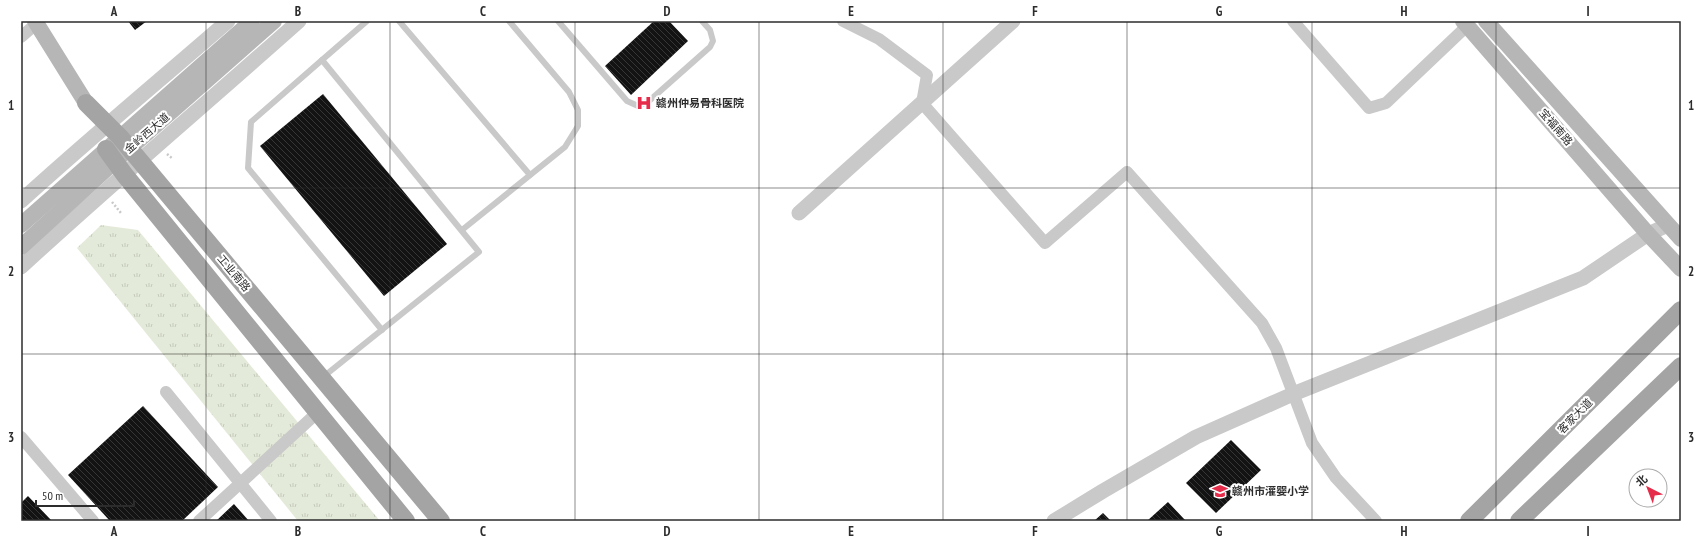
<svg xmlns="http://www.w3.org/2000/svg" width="1702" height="542" viewBox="0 0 1702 542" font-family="'PT Sans Narrow','Noto Sans SC',sans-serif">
  <defs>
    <pattern id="park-tufts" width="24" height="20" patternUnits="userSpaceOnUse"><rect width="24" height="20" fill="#e4ead9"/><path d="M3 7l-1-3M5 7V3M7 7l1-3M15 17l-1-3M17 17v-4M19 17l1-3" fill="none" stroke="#c4c9ba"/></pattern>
    <pattern id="building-back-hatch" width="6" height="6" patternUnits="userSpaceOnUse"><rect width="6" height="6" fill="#131313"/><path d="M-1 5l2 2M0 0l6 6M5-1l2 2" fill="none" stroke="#363636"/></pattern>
  </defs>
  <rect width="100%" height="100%" fill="#fff"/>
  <path fill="url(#park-tufts)" d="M101,225L138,230L380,521H298L77,248Z"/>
  <g fill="url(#building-back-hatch)">
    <path d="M128,21H147L135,30Z"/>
    <path d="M654,21H669L688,41L631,95L605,66Z"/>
    <path d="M323,94L447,244L384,296L260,146Z"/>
    <path d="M143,406L218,487L182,521H110L68,475Z"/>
    <path d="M1231,440L1261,470L1216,513L1186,483Z"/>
    <path d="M28,496L52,521H21V503Z"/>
    <path d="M1168,502L1186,521H1147Z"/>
    <path d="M234,504L249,521H216Z"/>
    <path d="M1103,513L1111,521H1094Z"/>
  </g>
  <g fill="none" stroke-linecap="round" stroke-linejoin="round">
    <g stroke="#c9c9c9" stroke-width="2.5" stroke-dasharray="2 2" stroke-linecap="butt">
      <path d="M167,154L173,159"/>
      <path d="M112,202L121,213"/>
    </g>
    <g stroke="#c9c9c9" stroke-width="6">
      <path d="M399,21L530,175"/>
      <path d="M558,21L627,101L638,106L649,101L710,47L713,41L710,30L702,21"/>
      <path d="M322,60L251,122L248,168L382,330"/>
      <path d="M462,230L565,147L578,126V110L569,92L509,21"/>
      <path d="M323,377L479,252L322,60L367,21"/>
    </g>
    <g stroke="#c9c9c9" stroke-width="12">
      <path d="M843,21L879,39L927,75L922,103L1045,243L1127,172L1262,323L1276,348L1312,443L1336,478L1376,521"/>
      <path d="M1293,21L1369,108L1386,103L1467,26"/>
      <path d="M21,37L37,23"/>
      <path d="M166,392L271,521"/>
      <path d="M21,437L93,521"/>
      <path d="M199,521L318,412"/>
    </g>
    <g stroke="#c9c9c9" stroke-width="15">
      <path d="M21,201C89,139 159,81 228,21"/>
      <path d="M799,213L1013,21"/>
      <path d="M21,267C112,183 207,103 299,21"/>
      <path d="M1054,521L1103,491L1196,437L1293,394L1583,278L1648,234L1668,225"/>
    </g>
    <g stroke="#b6b6b6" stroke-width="16">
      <path d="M35,21L86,103"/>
      <path d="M1463,21L1648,234L1681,269"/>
      <path d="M1486,21L1681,239"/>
      <path d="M21,225L252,21"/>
      <path d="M21,247L115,161L274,21"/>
    </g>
    <g stroke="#a4a4a4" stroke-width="18">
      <path d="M86,103L120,137L441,521"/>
      <path d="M106,149L124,174L406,521"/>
      <path d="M1469,521L1681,310"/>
      <path d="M1519,521L1681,366"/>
    </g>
  </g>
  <path fill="none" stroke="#2c2c2c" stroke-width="1" stroke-opacity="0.55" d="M206,21V521M390,21V521M575,21V521M759,21V521M943,21V521M1127,21V521M1312,21V521M1496,21V521M21,188H1681M21,354H1681"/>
  <defs>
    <symbol id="hospital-bare" viewBox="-9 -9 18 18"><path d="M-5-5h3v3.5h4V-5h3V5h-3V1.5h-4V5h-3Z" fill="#e52c4a" stroke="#fff" stroke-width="2.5" paint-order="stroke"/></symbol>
    <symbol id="school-bare" viewBox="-9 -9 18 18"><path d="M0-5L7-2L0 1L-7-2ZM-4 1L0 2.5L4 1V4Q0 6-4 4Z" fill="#e52c4a" stroke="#fff" stroke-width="2.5" paint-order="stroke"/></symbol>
  </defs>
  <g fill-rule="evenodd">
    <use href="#hospital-bare" x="633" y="92" width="22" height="22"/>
    <use href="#school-bare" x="1209" y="480" width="22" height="22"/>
  </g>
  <g text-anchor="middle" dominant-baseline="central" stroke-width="4" stroke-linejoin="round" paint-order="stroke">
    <g font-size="11" font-weight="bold" fill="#2c2c2c" stroke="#fff" text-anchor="start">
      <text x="656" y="103">赣州仲易骨科医院</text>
      <text x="1232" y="491">赣州市灌婴小学</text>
    </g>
    <g font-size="11" fill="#2c2c2c" stroke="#fff">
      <text transform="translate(1556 127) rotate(49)">宝福南路</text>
      <text transform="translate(147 133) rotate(-41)">金岭西大道</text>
      <text transform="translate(234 273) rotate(50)">工业南路</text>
      <text transform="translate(1575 416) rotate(-45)">客家大道</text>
    </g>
  </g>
  <rect width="1702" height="542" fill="none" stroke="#ffffff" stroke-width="44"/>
  <g transform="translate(1648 488) rotate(318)"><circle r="19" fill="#ffffff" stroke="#ababab"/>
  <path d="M0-3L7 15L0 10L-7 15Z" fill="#e52c4a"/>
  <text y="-6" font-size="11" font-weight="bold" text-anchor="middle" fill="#2c2c2c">北</text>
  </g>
  <path d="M36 500v6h98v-6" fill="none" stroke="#2c2c2c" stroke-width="2"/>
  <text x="42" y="500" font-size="12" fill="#2c2c2c" stroke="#ffffff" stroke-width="3" paint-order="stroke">50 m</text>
  <rect x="22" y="22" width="1658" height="498" fill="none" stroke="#2c2c2c" stroke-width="1.5"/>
  <g font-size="13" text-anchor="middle" font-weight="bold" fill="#2c2c2c">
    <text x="114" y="16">A</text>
    <text x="298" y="16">B</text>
    <text x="483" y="16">C</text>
    <text x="667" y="16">D</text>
    <text x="851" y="16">E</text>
    <text x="1035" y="16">F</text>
    <text x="1219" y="16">G</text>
    <text x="1404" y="16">H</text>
    <text x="1588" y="16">I</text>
    <text x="11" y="110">1</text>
    <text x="1691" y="110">1</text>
    <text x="11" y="276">2</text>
    <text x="1691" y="276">2</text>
    <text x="11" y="442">3</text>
    <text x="1691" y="442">3</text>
    <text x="114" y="536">A</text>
    <text x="298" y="536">B</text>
    <text x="483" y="536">C</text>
    <text x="667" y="536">D</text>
    <text x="851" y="536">E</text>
    <text x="1035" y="536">F</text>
    <text x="1219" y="536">G</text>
    <text x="1404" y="536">H</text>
    <text x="1588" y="536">I</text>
  </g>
</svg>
